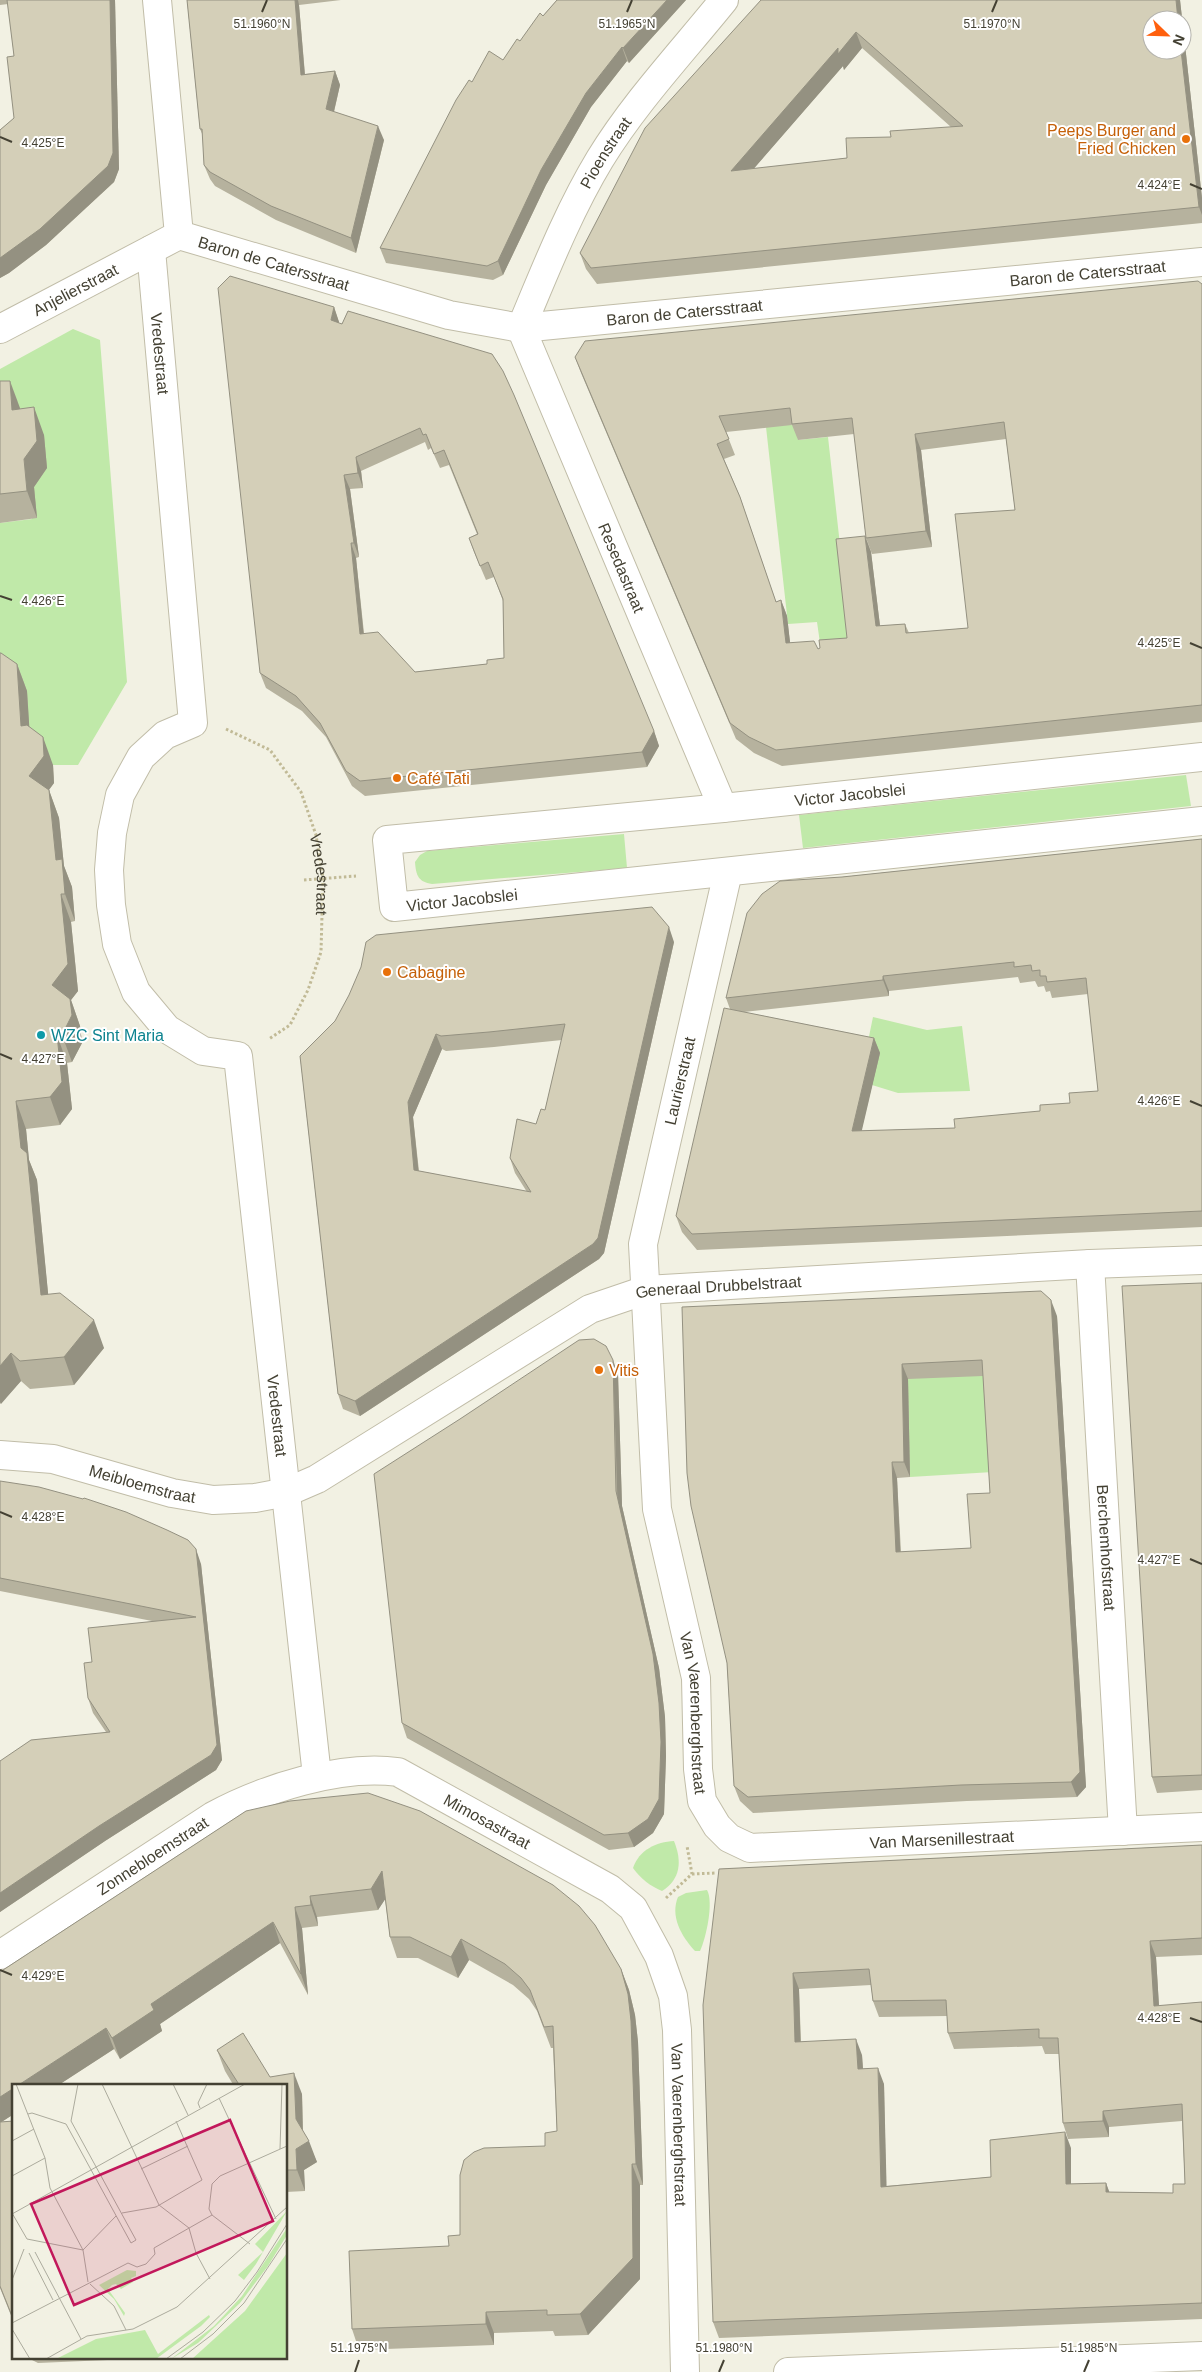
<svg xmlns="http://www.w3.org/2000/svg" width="1202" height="2372" viewBox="0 0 1202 2372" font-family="Helvetica,sans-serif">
  <rect width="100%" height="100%" fill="#f2f1e3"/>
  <g fill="#c0e9a9">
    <path d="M73,329L100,340L127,682L78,765H53L45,761L44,752L0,681V523L32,519L0,410V369Z"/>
    <path d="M796,424L798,440L828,437L852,653L822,657L817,622L788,624L766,427Z"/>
    <path d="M1186,775L1191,806L803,848L799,815Z"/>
    <path d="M624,834L627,868L432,884C418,882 416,875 415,862L420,855L427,851Z"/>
    <path d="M873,1017L927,1030L962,1026L970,1091L898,1093L872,1085L866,1051Z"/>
    <path d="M909,1364L988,1375L993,1472L910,1477L899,1391Z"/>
    <path d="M674,1841C682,1861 681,1879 662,1891C650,1886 641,1879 633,1868C639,1850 656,1842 674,1841Z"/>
    <path d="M707,1890C714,1902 706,1938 700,1951H695C681,1936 670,1916 678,1897L686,1893Z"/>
  </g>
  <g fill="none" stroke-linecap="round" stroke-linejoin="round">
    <defs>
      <g id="minor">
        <path id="s2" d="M179,235L449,315L521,328L1202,262"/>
        <path id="s3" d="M151,250L193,723L165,735L141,757L120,795L112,833L109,870L111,905L117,944L136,992L167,1029L203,1051L238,1056L317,1776"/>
        <path id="s4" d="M521,328L723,808"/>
        <path id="s5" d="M521,328C545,271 568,212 600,159C635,102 682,52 724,0"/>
        <path id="s6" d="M0,329L179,235L157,0"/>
        <path id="s7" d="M1202,757L723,808L387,840L394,907L1202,821"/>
        <path id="s8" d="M728,872L643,1244L657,1509L696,1678L698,1769L702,1801L717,1826L729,1838L750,1848L1202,1827"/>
        <path id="s9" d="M1090,1264L1123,1831"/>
        <path id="s10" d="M0,1455L53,1459L172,1493L213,1500L255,1498L287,1492L317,1479L590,1309L646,1290L1090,1264L1202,1260"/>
        <path id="s11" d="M0,1955L213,1816C263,1789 340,1764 398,1772L610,1889L633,1908L659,1956L673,1996L677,2030L685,2372"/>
        <path d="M788,2372L1202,2356"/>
      </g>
    </defs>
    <use href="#minor" stroke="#c1bda8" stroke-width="30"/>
    <g stroke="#c1ba96" stroke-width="3" stroke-dasharray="2.5 2.5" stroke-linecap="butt">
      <path id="s1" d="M226,729L270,750L301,792L316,835L323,878L321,952L308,990L290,1025L269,1039"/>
      <path d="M304,880L356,876"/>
      <path d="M692,1874L716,1873"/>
      <path d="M666,1898L692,1874L687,1846"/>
    </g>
    <use href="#minor" stroke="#fff" stroke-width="28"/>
  </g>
  <g fill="#b6b29e" fill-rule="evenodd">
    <path d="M0,0H115L119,169L114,182L46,245L9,273L0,278V130L14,118V56L8,4L0,5Z"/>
    <path d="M187,0H341L299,5L305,74L335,71L340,85L334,112L384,140L356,253L276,220L215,186L210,179L204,165L203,136L200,129Z"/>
    <path d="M557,0H686L629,63L627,61L591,107L546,185L503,275L493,280L386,263L380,248L472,82L503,60Z"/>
    <path d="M761,0H1180L1202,198V223L597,284L586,269L580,253ZM862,48L951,127L891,137L847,158L753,169L843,66L844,70Z"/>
    <path d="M1202,284V722L782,766L754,753L736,739L581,373L575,357ZM792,425L798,440L854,434L866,538L872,554L932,547L921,450L1006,439L1015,510L968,628L909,633L905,624L880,626L871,552L865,536L847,638L818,649L790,643L787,616L781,600L776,602L740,497L724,459L735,455L726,432Z"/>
    <path d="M334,307L339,322V323L342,324L348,311L654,731L659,746L647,767L365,796L352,786L326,737L302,711L266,688L260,673ZM425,442L428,450L431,448L440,468L449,465L477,534L469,538L474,552L486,580L494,577L503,601L504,658L487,664L415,672L364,633L356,558L359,557L350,489L363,488L361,471Z"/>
    <path d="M0,381L20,409L44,435L47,468L34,487L37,518L0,523Z"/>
    <path d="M0,653L17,664L27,691L29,727L53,765L54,783L49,790L59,818L64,866L72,887L75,921L71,922L78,991L71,1000L80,1026L82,1043L72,1062L67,1063L72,1109L60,1125L26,1129L29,1160L37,1180L48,1294L104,1348L74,1385L30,1389L21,1381L0,1404Z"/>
    <path d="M1202,839V1227L697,1250L682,1232L676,1216L730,1009L726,998L842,877ZM1018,977L1020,983L1035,981L1038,987L1044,986L1046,992L1050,991L1052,998L1088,994L1098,1091L1070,1103L1040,1111L955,1128L861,1131L880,1053L874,1038L744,1012L889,996V991Z"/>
    <path d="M674,942L604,1253L599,1259L360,1416L343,1409L338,1394L300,1056ZM562,1040L545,1110L536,1124L510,1158L515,1173L527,1192L419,1171L413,1117L442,1049L446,1051L494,1047Z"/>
    <path d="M1202,1283V1790L1157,1793L1152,1777Z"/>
    <path d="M682,1307L1057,1316L1086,1787L1077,1797L967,1801L753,1813L740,1801L734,1786L727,1663ZM983,1376L990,1493L971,1548L901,1552L897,1478L910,1477L908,1379Z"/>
    <path d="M618,1374L622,1506L659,1668L665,1717L666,1756L664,1814L653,1833L634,1847L609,1850L407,1738L402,1723Z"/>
    <path d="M0,1481L201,1564L222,1760L216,1770L105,1841L0,1912V1761L106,1732L93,1713L88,1698L92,1662L152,1621L0,1591Z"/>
    <path d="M246,1811L621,1969L629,1990L635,2015L638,2042L643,2185H640V2279L588,2335L555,2336L553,2331L494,2333V2345L359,2350L352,2329L449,2246L545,2146L557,2131L553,2048H551L537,2011L529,1999L513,1985L469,1960L458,1978L418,1958H397L390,1937L385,1899L378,1910L317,1917L318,1926L302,1928L308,1995L280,1943L160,2024L162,2031L120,2059L114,2049L57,2086H14V2114L1,2122L14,2121V2323L0,2288V1972Z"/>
    <path d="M1202,1845V1955L1156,1957L1159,2006L1202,2002V2319L719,2338L713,2322L719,1869ZM871,1985L873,2001L879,2017L947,2016L948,2033L954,2049L1042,2046L1045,2054H1059L1063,2123L1068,2139L1109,2137V2127L1182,2121L1185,2184L1173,2193L1109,2192L1106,2183L1071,2184V2148L991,2177L886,2186L884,2084L863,2069L862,2055L801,2042L799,1989Z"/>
    <path d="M217,2050L302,2094L303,2132L317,2162L304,2170L305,2191L286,2192V2086H234L225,2071Z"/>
    <path d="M28,2358H154L38,2363Z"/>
  </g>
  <g fill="#949181">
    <path d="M110,0H115L119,169L114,182L46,245L9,273L0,278V258Z"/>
    <path d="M295,0H298L299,5L306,89L301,75Z"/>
    <path d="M667,0H686L629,63L623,48Z"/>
    <path d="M1176,0H1180L1202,198V215L1199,207L1181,50L1182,20H1178Z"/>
    <path d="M856,32L862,48L844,70L843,66L737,188L731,171L838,48Z"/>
    <path d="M622,47L627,61L591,107L546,185L503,275L498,261L541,170L586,93Z"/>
    <path d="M335,71L340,85L331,124L326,109Z"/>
    <path d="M378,126L384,140L356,253L351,238Z"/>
    <path d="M334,307L339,322L336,335L331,320Z"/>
    <path d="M10,381L20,408L22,438L12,410Z"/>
    <path d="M34,407L44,435L47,468L34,487L37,518L27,491L24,459Z"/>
    <path d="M915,434L921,450L932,547L926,531Z"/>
    <path d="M356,457L361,471L363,488L358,473Z"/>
    <path d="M344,475L350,489L359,557L354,543Z"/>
    <path d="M865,536L871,552L882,642L876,626Z"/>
    <path d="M351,543L356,558L365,648L360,634Z"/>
    <path d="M781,600L787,616L792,659L786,643Z"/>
    <path d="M17,664L27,691L31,753L21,726Z"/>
    <path d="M654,731L659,746L647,767L642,752Z"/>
    <path d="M43,737L53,765L54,783L39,803L29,776Z"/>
    <path d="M49,790L59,818L64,866L72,887L75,921L65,894L56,860Z"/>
    <path d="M61,894L71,922L78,991L71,1000L80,1026L82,1043L72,1062L62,1035L52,985Z"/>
    <path d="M669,927L674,942L604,1253L599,1259L360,1416L355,1401L593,1244Z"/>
    <path d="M883,976L889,991V996L883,980Z"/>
    <path d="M436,1034L442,1049L413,1117L420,1186L414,1170L408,1102Z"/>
    <path d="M57,1035L67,1063L72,1109L60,1125L50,1097Z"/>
    <path d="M874,1038L880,1053L858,1147L852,1131Z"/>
    <path d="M16,1101L26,1129L29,1160L37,1180L51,1323L41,1295L21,1148Z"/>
    <path d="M1051,1300L1057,1316L1086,1787L1077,1797L1071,1782Z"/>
    <path d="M94,1320L104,1348L74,1385L64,1357Z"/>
    <path d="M11,1353L21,1381L1,1404L0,1402V1366Z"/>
    <path d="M613,1360L618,1374L622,1506L659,1668L665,1717L666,1756L664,1814L653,1833L634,1847L628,1833Z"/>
    <path d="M902,1364L908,1379L910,1477L904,1462Z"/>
    <path d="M892,1462L897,1478L901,1567L896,1552Z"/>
    <path d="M196,1549L201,1564L222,1760L216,1770L105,1841L0,1912V1893L99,1826L211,1755Z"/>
    <path d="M382,1871L390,1892L378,1910L371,1889Z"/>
    <path d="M310,1896L317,1917L318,1926L311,1905Z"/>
    <path d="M295,1907L302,1928L308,1995L301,1974Z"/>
    <path d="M273,1922L280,1943L160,2024L162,2031L120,2059L112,2038L151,2004Z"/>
    <path d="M461,1939L469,1960L458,1978L451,1957Z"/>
    <path d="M1150,1941L1156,1957L1160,2022L1154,2006Z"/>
    <path d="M621,1969L629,1990L635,2015L638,2042L643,2185L636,2164Z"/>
    <path d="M793,1973L799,1989L801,2058L795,2042Z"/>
    <path d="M106,2028L114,2049L57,2086H17Z"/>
    <path d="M856,2039L862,2055L864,2085L858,2069Z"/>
    <path d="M878,2068L884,2084L887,2203L881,2187Z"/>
    <path d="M294,2073L302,2094L303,2140L296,2119Z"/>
    <path d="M14,2088V2114L0,2123V2097Z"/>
    <path d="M1103,2111L1109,2127V2137L1103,2121Z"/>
    <path d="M1065,2132L1071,2148V2200L1066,2184Z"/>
    <path d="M309,2141L317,2162L304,2170L305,2191L297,2170L296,2149Z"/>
    <path d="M632,2164L640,2185V2279L588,2335L580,2314Z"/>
    <path d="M1106,2183L1112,2199L1106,2192Z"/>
    <path d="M486,2312L494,2333V2345L486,2324Z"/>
  </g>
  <g fill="#d4cfb8" stroke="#949181" fill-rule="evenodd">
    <path d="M7,0H110L113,153L108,166L40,229L0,258V130L14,118L7,57L14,56Z"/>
    <path d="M187,0H295L301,75L335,71L326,109L378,126L351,238L271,206L210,172L204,165L202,129H200Z"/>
    <path d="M557,0H667L623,48L622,47L586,93L541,170L498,261L487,266L380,248L456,100L469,80L472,82L489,51L503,60L517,39L520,41L540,13L543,16Z"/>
    <path d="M761,0H1176L1178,20H1152V50H1181L1199,207L591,268L580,253L645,128ZM856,32L963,126L890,131L891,137L846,138L847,158L731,171L838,48V54Z"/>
    <path d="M230,276L334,307L331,320L342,324L348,311L492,354L503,371L514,395L654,731L642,752L360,781L346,771L320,723L296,696L260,673L218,288ZM420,428L423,435L426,434L434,454L444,450L478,534L469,538L480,566L488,562L503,599L504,658L487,660V664L415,672L378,632L360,634L351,543H354L344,475L358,473L356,457Z"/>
    <path d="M1198,281L1202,284V705L776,750L749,737L730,723L575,357L585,341ZM790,408L792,424L852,418L866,538L926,531L915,434L1004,422L1015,510L955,514L968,628L906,633L905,624L876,626L865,536L836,539L847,638L819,640L820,648L818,649L814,641L786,643L781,600L776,602L740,497L717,444L729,439L719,416Z"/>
    <path d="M0,381H10L12,410L34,407L37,441L24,459L27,491L0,494Z"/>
    <path d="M0,653H1L17,664L21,726L27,725L43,737L44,756L29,776L49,790L56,860L62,859L65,894H61L68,964L52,985L70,999L72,1015L62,1035H57L62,1082L50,1097L16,1101L21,1148L27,1153L41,1295L60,1293L94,1320L64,1357L20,1361L11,1353L0,1366Z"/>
    <path d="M1202,839V1211L692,1234L676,1216L724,1008L874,1038L852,1131L955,1128L954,1119L1040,1111V1105L1070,1103L1069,1093L1098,1091L1086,978L1047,982L1046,976H1040V970L1032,971L1031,965L1014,967V962L883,976V980L726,998L747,913L762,894L780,881L842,877Z"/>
    <path d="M652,907L669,927L598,1238L593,1244L355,1401L338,1394L300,1056L335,1021L349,995L361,967L366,942L376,935ZM565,1024L545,1110L541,1109L536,1124L517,1119L510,1158L531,1192L414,1170L408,1102L436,1034L441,1036L489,1032Z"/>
    <path d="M1202,1283V1775L1152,1777L1122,1286Z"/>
    <path d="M1041,1291L1051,1300L1080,1772L1071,1782L961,1785L748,1797L734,1786L727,1663L691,1506L687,1473L682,1307ZM982,1360L990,1493L967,1494L971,1548L896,1552L892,1462H904L902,1364Z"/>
    <path d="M594,1339L606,1346L613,1360L616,1491L653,1654L659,1703L661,1742L659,1799L648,1819L628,1833L604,1835L402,1723L374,1474L460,1419L579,1340Z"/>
    <path d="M0,1481L39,1487L83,1499L84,1498L126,1512L167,1530L188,1540L196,1549L217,1745L211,1755L99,1826L0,1893V1761L31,1740L110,1732L88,1698L84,1663L92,1662L88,1628L196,1617L0,1578Z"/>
    <path d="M368,1793L420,1811L553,1885L579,1906L595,1925L621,1969L628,1994L631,2021L636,2164H632L633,2258L580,2314L547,2315V2310L486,2312V2324L352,2329L349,2251L449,2246L448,2236L460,2235V2175L464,2160L474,2152L484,2148L545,2146V2133L557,2131L553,2026L544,2027L530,1990L521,1978L505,1964L461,1939L451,1957L410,1937H390L382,1871L371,1889L310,1896L311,1905L295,1907L301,1974L273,1922L151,2004L154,2010L112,2038L106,2028L17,2086H14V2088L0,2097V1972L246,1811L290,1801Z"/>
    <path d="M1202,1845V1938L1150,1941L1154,2006L1202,2002V2303L713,2322L703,2005L719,1869ZM869,1969L873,2001L946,2000L948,2033L1039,2029V2038H1058L1063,2123L1103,2121V2111L1182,2104L1185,2184H1173V2193L1106,2192V2183L1066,2184L1065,2132L990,2140L991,2177L881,2187L878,2068L858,2069L856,2039L795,2042L793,1973Z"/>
    <path d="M243,2033L270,2077L294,2073L296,2119L309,2141L296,2149L297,2170H286V2086H240L217,2050Z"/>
    <path d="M14,2121V2321L0,2286V2122Z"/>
  </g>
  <path fill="none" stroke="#444133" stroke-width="2" d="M262,12L267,0M627,12L632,0M992,12L997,0M0,137L12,142M1190,184L1202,189M0,596L12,600M1190,643L1202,648M0,1054L12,1059M1190,1101L1202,1106M0,1512L12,1517M1190,1559L1202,1564M0,1970L12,1975M1190,2018L1202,2022M355,2372L359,2360M719,2372L724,2360M1084,2372L1089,2360"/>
  <g fill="#e8710a" stroke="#fff" stroke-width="2">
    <circle cx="1186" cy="139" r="5"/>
    <circle cx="397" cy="778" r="5"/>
    <circle cx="387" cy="972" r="5"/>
    <circle cx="599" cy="1370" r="5"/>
  </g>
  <circle fill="#0f9aa8" stroke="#fff" stroke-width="2" cx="41" cy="1035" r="5"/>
  <g text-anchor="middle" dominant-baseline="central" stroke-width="4" stroke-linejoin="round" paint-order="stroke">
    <g font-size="16" fill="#c56008" stroke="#fff" text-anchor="start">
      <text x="1176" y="130" text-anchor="end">Peeps Burger and<tspan x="1176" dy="18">Fried Chicken</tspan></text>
      <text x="407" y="778">Café Tati</text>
      <text x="397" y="972">Cabagine</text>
      <text x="609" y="1370">Vitis</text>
    </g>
    <g font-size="16" fill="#444133" stroke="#fff">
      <text stroke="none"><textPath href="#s5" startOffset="195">Pioenstraat</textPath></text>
      <text stroke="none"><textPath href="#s2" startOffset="99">Baron de Catersstraat</textPath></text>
      <text stroke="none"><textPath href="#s2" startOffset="924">Baron de Catersstraat</textPath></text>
      <text stroke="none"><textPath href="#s6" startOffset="85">Anjelierstraat</textPath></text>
      <text stroke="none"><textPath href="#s2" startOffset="519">Baron de Catersstraat</textPath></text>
      <text stroke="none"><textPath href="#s3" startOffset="104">Vredestraat</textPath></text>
      <text stroke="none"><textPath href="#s4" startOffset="260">Resedastraat</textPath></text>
      <text transform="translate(850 795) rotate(-6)">Victor Jacobslei</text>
      <text stroke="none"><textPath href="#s1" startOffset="186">Vredestraat</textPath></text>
      <text stroke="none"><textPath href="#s7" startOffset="955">Victor Jacobslei</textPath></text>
      <text transform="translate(680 1081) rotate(-77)">Laurierstraat</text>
      <text stroke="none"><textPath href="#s10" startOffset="779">Generaal Drubbelstraat</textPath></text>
      <text stroke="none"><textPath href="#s3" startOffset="1271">Vredestraat</textPath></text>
      <text stroke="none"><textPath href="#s10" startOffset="146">Meibloemstraat</textPath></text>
      <text stroke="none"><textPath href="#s9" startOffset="284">Berchemhofstraat</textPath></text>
      <text stroke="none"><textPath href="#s8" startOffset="855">Van Vaerenberghstraat</textPath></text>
      <text stroke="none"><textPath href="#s11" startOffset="549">Mimosastraat</textPath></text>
      <text stroke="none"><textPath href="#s8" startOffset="1205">Van Marsenillestraat</textPath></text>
      <text stroke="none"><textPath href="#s11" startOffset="182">Zonnebloemstraat</textPath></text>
      <text stroke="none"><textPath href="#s11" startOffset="945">Van Vaerenberghstraat</textPath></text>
    </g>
    <g font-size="16" fill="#0d838f" stroke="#fff" text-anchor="start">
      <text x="51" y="1035">WZC Sint Maria</text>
    </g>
  </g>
  <g transform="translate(12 2084)">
    <rect width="275" height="275" fill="#f2f1e3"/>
    <path d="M275,127L244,180L232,196L226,191L251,168L243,160ZM275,144V151L256,182L228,219L186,259L159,275L202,242L230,212ZM275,169V275H180L233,227ZM115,186L124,187V192L119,194L121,198L109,205L104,200L100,201L96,205L113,229L112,232L102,215L87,201ZM197,231L198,233L189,242L144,275H44L84,255L133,246L146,270Z" fill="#c0e9a9"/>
    <path fill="none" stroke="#acab9d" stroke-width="1" d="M4,0L33,74L38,104L71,166L76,198M90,0L147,121L177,144L184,169L198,195M161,0L176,31M207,14L264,135M188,24L186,19L195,0M16,30L20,29L54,40M59,37L66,0M54,40L119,159L124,156L59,37M0,57L22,45M268,65L270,0M129,85L176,62M0,92L33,74M0,129L15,155M110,129L144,123L190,96L164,37M0,130L233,0M15,155L71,166M238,160L200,131L197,125L200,100L208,92L275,62M71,166L104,132M23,168L69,255M17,169L41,216M0,196L12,165M78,200L102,222L114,246M0,239L116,179L125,183L134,180L143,170L142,164L200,131M0,245L18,275M34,275L75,252L121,245L165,223L275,123M154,275L191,248L223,217L245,188L275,140M168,275L201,250L232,219L275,155"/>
    <path fill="#c2185b" fill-opacity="0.15" stroke="#c2185b" stroke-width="2.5" d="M218,36L261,137L62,221L19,120Z"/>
    <rect width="275" height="275" fill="none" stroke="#444133" stroke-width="2.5"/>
  </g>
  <g font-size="12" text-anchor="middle" fill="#444133" stroke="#fff" stroke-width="4" stroke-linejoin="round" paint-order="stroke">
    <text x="262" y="28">51.1960°N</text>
    <text x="627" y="28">51.1965°N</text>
    <text x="992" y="28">51.1970°N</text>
    <text x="43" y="147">4.425°E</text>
    <text x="1159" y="189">4.424°E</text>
    <text x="43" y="605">4.426°E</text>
    <text x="1159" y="647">4.425°E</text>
    <text x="43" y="1063">4.427°E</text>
    <text x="1159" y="1105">4.426°E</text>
    <text x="43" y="1521">4.428°E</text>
    <text x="1159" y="1564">4.427°E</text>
    <text x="43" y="1980">4.429°E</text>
    <text x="1159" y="2022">4.428°E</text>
    <text x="359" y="2352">51.1975°N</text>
    <text x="724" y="2352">51.1980°N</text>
    <text x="1089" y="2352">51.1985°N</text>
  </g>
  <g transform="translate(1167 35) rotate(113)"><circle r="24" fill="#ffffff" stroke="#b4b3ad"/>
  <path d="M0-4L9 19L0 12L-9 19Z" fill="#ff600d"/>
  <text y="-8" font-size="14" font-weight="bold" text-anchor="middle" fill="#444133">N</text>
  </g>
</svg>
